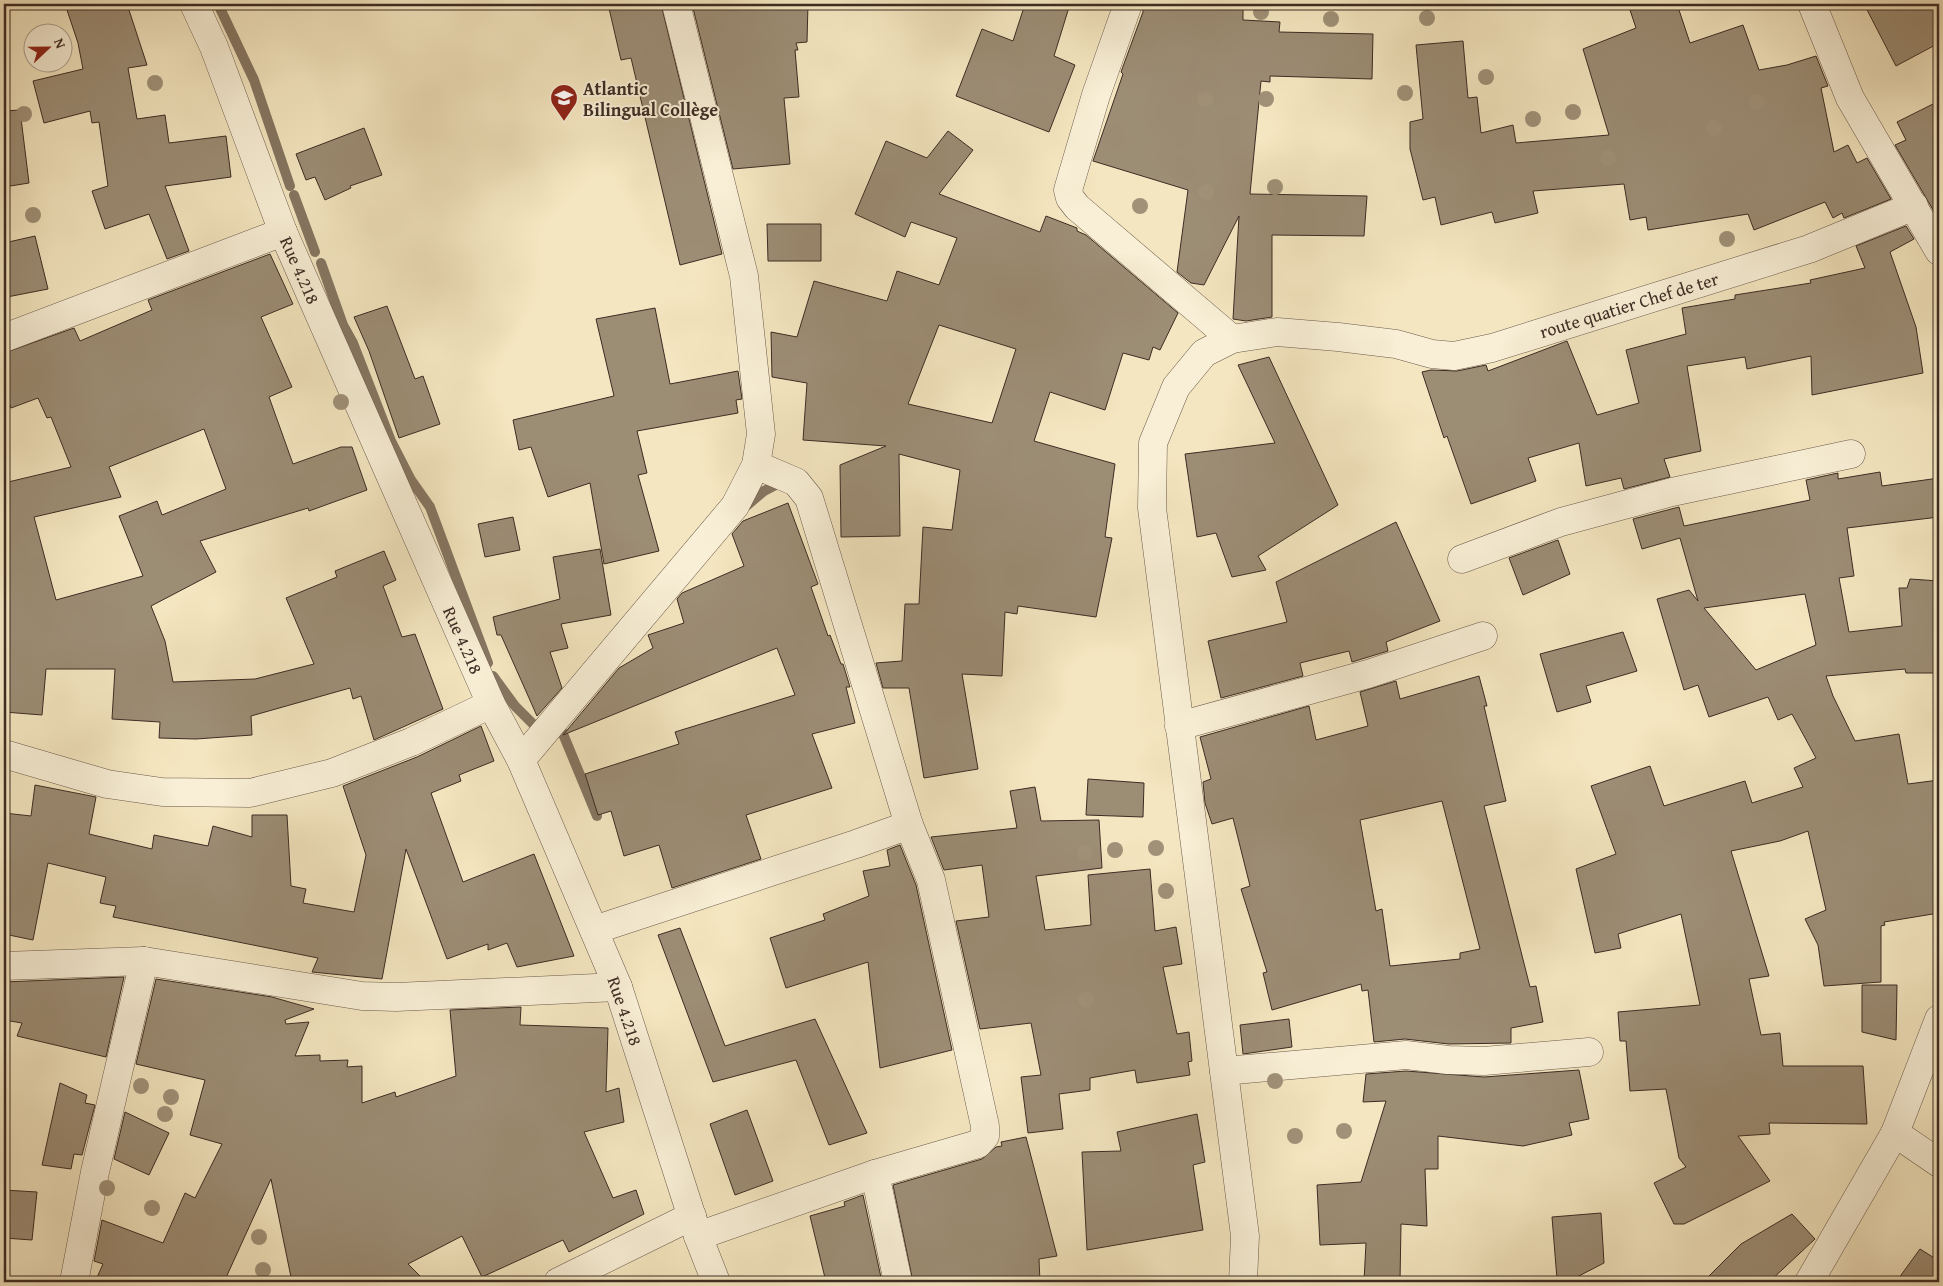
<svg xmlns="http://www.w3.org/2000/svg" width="1943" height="1286" viewBox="0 0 1943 1286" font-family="'Gentium Book Plus',serif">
  <rect width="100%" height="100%" fill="#f4e6c0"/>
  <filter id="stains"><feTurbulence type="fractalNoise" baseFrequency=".004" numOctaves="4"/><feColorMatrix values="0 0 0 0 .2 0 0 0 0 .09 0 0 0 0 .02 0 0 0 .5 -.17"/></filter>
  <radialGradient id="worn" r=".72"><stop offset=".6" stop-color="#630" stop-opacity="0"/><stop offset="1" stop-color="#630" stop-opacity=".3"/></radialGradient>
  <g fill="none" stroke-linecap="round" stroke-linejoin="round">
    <g stroke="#867662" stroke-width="10">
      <path d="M218,4L254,80L290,186"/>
      <path d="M294,195L315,252"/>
      <path d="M321,263L343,325L353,343L391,441L411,480L430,507L488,663"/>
      <path d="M744,508L764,491L783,481"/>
      <path d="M493,676L515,706L534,725"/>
      <path d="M561,729L597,816"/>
    </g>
  </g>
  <g fill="#9c8d75" stroke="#3d2c24" fill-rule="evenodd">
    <path d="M65,4H127L147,65L128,68L137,119L165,115L169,143L226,136L231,177L165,186L189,251L167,259L149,214L105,229L92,191L108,186L99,122L92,123L90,111L44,123L33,81L83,69L78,43Z"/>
    <path d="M608,4H661L722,254L680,265L631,58L621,60Z"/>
    <path d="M692,4H808L807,42L796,43L798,50H795L799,97L784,98L790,164L733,169Z"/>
    <path d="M1025,4H1070L1054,56L1075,65L1049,132L956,96L982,29L1013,41Z"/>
    <path d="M1143,4H1243V20L1280,22L1279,32L1373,34L1372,79L1270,76V82L1261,81L1250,194L1367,196L1364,236L1272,235V317L1246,321L1233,319L1239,216L1204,285L1191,283L1177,272L1188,190L1093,161L1123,74L1121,72L1143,12Z"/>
    <path d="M1628,4H1677L1690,43L1743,25L1759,70L1787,65L1816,56L1828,86L1821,88L1834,152L1848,145L1857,163L1867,158L1891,199L1844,218L1842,213L1833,218L1825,202L1754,230L1748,214L1648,230L1646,217L1630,220L1624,184L1533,191L1538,213L1495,223L1492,212L1441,225L1435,197L1423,200L1410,149V122L1423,119L1416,45L1463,41L1468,98L1477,97L1481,133L1513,125L1516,143L1609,135L1583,49L1636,28Z"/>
    <path d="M1864,4H1939V43L1896,66Z"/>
    <path d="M1939,101V220L1895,145L1906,140L1897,122Z"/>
    <path d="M20,110L29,183L4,187V111Z"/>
    <path d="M364,128L382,175L350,186L351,188L325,200L315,177L306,180L296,154Z"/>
    <path d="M948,131L973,150L939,194L1040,232L1046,216L1077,228V231L1086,235L1178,313L1160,350L1153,347L1149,360L1123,353L1105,410L1050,392L1034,441L1115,464L1105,537L1112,538L1096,617L1018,606L1017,614L1005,612L1002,676L962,674L978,769L924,778L909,688H883L876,663L902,661L905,604H919L923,527L952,530L960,470L899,454L900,536L841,537L840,465L886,446L803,440L807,383L772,377L771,332L797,337L814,281L887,301L897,271L939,285L957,238L911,222L905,237L855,214L886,141L927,158ZM939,325L1016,349L992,423L908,404Z"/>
    <path d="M767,224H821V261H768Z"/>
    <path d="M1906,226L1914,239L1890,252L1916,327L1923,373L1812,395L1811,356L1747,369L1745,357L1687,366L1701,451L1664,459L1670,477L1624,489L1621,478L1586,486L1579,443L1528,458L1536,481L1471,504L1447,436L1444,438L1422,372L1431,370L1457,371L1486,365L1488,371L1567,341L1597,415L1639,403L1626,350L1686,334L1682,308L1735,299V295L1811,283L1810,280L1865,268L1856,246Z"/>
    <path d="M35,236L48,289L7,297L4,284V243Z"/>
    <path d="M270,254L293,304L261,317L292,387L269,397L293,464L341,447H352L367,490L309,511L308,508L200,541L216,572L151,606L165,641L173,682L255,679L314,664L286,598L337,577L335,571L384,551L396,580L383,586L402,637L415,634L443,709L374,740L361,696L353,699L350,688L251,716L252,735L196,739L159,738L160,722L112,719L115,669H46L42,715L4,712V483L71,467L51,417L47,418L38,398L11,408L4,389V353L74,328L80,341L152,310L148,300ZM204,429L226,489L162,515L157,501L119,516L143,576L56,600L34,517L121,497L109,467Z"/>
    <path d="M387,306L415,379L423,376L440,424L399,438L369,351L354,317Z"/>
    <path d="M655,308L670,384L738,371L742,399L736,400L738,413L637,431L647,473L638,475L659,551L604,564L590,483L548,497L531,447L519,450L513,420L614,396L596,319Z"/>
    <path d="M1269,357L1338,505L1258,556L1266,570L1232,577L1216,533L1197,537L1185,454L1275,443L1238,365Z"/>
    <path d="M1880,472L1882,486L1939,478V517L1847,528L1854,576L1839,578L1849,632L1902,626L1899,588H1907L1910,579L1939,581V673H1906L1905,669L1826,676L1833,696L1855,741L1899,734L1908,784L1939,780V913L1884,922L1885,925L1881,926V982L1824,986L1818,945L1805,919L1826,910L1808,831L1780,841L1731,851L1769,976L1749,979L1761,1035L1780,1033L1783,1066H1863L1867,1124L1769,1123L1770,1134L1738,1136L1770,1181L1684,1224H1674L1654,1183L1686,1167L1679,1158L1666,1089L1630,1091L1626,1041H1620L1618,1012L1700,1005L1681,914L1618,934L1621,948L1595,953L1576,869L1616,854L1591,786L1650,766L1664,806L1745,781L1752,803L1803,787L1794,768L1816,758L1792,714L1778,720L1768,697L1709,717L1698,685L1684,690L1657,599L1689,590L1698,601L1680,538L1642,549L1633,519L1679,507L1684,526L1810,500L1806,480L1838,473V479ZM1805,594L1816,645L1756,670L1704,608Z"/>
    <path d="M788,503L818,584L811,587L828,636L830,635L841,664H843L850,687H846L855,723L812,734L832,788L746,815L761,859L672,888L659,845L624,856L611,811L598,815L585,774L679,744L675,732L795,695L777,648L563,735L619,668L653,648L648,635L684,623L677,599L682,593L744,566L732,534L743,521Z"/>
    <path d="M513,517L520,550L485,557L478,524Z"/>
    <path d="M1396,522L1440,621L1386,642L1388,651L1352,662L1349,651L1300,663L1303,676L1221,698L1208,641L1287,622L1276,582Z"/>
    <path d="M1558,540L1570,574L1523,595L1509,558Z"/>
    <path d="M600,549L611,615L561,624L568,648L550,652L562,688L537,716L501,635H497L493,617L560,599L553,557Z"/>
    <path d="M1623,632L1637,671L1586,686L1591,702L1557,712L1540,654Z"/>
    <path d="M1479,676L1487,706H1484L1506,801L1484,806L1530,987L1536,986L1543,1022L1511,1028V1043L1449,1044L1405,1039L1374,1042L1368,990L1362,991L1361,984L1272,1010L1263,973L1267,972L1241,889L1250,886L1233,818L1212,824L1205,803L1203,782L1211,779L1200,737L1309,706L1316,740L1368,726L1360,692L1396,681L1400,699ZM1442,801L1480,949L1460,953V959L1390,966L1382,909L1376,911L1360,820Z"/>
    <path d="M481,726L494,761L459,775L461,781L431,793L463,882L534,854L574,956L517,967L507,943L488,950V944L447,959L406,849L382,979L312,972L318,958L113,917L116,906L100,903L106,877L48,863L33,940L4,934V813L31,816L35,785L96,797L89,834L152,849L154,835L208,846L213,826L252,837V815H287L291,886L306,889L303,903L354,912L366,855L343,786L417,757Z"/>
    <path d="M1088,779L1144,783L1143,817L1086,815Z"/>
    <path d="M1035,787L1041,821L1099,820L1102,868L1036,876L1045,930L1091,925L1088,875L1150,869L1155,931L1176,927L1182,964L1163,967L1177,1034L1189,1032L1192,1061L1188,1062L1190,1075L1137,1083L1135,1070L1090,1078V1090L1059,1094L1063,1129L1028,1133L1021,1077L1041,1075L1031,1023L980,1029L956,921L989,917L982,865L944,870L931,837L1017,828L1010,791Z"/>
    <path d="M900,845L916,885L952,1050L880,1068L868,962L786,988L770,938L825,920L823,914L869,896L863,871L890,866L887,850Z"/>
    <path d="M680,928L725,1046L815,1019L867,1133L829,1145L796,1060L713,1082L658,935Z"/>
    <path d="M124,977L106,1057L17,1036L22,1023L4,1020V982Z"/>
    <path d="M156,979L272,997L314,1009L285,1020L286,1024L309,1022L295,1056L320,1055V1061L348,1060L347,1067L362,1066V1103L395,1092L396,1097L456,1076L450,1010L521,1007L520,1025L608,1028L606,1092L619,1088L624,1122L584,1132L613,1198L636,1190L644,1214L569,1252L563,1240L482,1277L462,1236L408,1264L426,1282H292L271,1179L224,1282H95L103,1264L94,1261L102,1220L163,1243L185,1193L195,1198L222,1144L190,1135L205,1080L136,1064Z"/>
    <path d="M1862,985H1897L1896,1040L1862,1032Z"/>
    <path d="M1289,1019L1292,1047L1243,1054L1240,1025Z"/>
    <path d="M1579,1070L1589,1119L1569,1123L1572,1135L1523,1146L1438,1136V1169H1425L1427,1226L1401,1224L1400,1282H1364L1366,1243L1320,1245L1317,1185L1361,1182L1386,1101L1363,1102L1366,1074L1406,1071L1484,1077Z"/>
    <path d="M60,1083L87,1095L85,1103L95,1105L82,1155L74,1154L71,1169L42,1165Z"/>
    <path d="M747,1110L773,1181L735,1195L710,1124Z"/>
    <path d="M125,1112L169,1133L149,1175L114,1159Z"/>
    <path d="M1197,1114L1205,1162L1193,1165L1203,1230L1087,1250L1082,1152L1121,1151L1117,1132Z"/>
    <path d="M1026,1137L1057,1256L1039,1259L1040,1282H913L893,1185L982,1159L996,1147L1002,1146L1001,1142Z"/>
    <path d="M4,1190L37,1192L32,1240L4,1238Z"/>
    <path d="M863,1195L882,1282H826L810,1216L845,1206L844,1202Z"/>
    <path d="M1601,1213L1604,1263L1575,1278L1557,1279L1552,1217Z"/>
    <path d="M1792,1214L1815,1239L1769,1282H1703L1741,1244Z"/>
    <path d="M1920,1249L1939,1261V1282H1896Z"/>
  </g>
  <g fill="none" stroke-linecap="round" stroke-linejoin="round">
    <defs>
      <g id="minor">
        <path d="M194,4L214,47L283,232L491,704L521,760L618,987L698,1236L716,1282"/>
        <path d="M1128,4L1096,95L1068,190L1070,198L1077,207L1232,339"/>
        <path d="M1812,4L1850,98L1939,251"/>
        <path d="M4,338L283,232"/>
        <path d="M1462,559L1561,522L1672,492L1851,454"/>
        <path d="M1179,726L1368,674L1483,636"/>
        <path d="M4,754L107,784L162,792L250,793L332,773L411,742L491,704"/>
        <path d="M521,760L735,506L756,465L761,434L744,276L676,4"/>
        <path d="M594,930L856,844L909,825"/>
        <path d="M4,966L144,961L362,996L396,997L618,987"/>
        <path d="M1224,1071L1406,1055L1448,1060L1484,1061L1589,1052"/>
        <path d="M1895,1133L1939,1163"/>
        <path d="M875,1174L898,1282"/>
        <path d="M698,1236L875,1174L978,1144L985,1136V1126L931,880L909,825L809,498L796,482L756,465"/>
        <path d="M74,1282L95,1172L144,961"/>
        <path d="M558,1282L692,1216"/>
        <path d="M1243,1282L1245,1236L1152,508L1153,443L1176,387L1204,353L1232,339L1277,332L1338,337L1396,344L1432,354L1454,356L1492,348L1809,249L1914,206"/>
        <path d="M1809,1282L1895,1133L1939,1019"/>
      </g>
    </defs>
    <use href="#minor" stroke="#6b5a4b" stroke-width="29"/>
    <use href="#minor" stroke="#f8efd6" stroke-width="28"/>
  </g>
  <g fill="#a09178">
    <circle cx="1261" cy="12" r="8"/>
    <circle cx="1427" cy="18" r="8"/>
    <circle cx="1331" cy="19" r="8"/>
    <circle cx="1486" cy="77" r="8"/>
    <circle cx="155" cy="83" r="8"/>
    <circle cx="1405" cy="93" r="8"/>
    <circle cx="1205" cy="99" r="8"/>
    <circle cx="1266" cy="99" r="8"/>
    <circle cx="1757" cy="102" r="8"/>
    <circle cx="1573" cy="112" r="8"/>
    <circle cx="24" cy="114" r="8"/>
    <circle cx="1533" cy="119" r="8"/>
    <circle cx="1714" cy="128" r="8"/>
    <circle cx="1608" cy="158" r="8"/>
    <circle cx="1275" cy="187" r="8"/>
    <circle cx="1206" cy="192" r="8"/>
    <circle cx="1140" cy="206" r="8"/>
    <circle cx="33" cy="215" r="8"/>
    <circle cx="1727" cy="239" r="8"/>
    <circle cx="341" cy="402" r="8"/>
    <circle cx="1156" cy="848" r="8"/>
    <circle cx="1115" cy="850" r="8"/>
    <circle cx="1085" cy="853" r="8"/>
    <circle cx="1166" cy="891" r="8"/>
    <circle cx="1086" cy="1000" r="8"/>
    <circle cx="1275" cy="1081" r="8"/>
    <circle cx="141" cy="1086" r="8"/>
    <circle cx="171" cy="1097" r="8"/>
    <circle cx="165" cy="1114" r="8"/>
    <circle cx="1344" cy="1131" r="8"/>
    <circle cx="1295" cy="1136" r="8"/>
    <circle cx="107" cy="1188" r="8"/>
    <circle cx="152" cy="1208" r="8"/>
    <circle cx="259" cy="1237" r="8"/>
    <circle cx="263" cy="1270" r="8"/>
  </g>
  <defs>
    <symbol id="school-pin" viewBox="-11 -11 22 30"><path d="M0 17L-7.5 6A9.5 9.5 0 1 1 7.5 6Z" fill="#8f2418" stroke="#f8efd6"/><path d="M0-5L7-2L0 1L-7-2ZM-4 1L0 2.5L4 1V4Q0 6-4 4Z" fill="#fff"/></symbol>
  </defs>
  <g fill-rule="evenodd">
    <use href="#school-pin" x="548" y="82" width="32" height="43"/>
  </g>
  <g text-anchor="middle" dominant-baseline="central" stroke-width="4" stroke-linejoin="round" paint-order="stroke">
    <g font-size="18" font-weight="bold" fill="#3d2c24" stroke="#f8efd6" text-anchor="start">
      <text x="583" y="88">Atlantic<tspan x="583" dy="21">Bilingual Collège</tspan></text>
    </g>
    <g font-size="18" fill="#3d2c24" stroke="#f8efd6">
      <text transform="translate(300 270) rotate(66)">Rue 4.218</text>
      <text transform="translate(1629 305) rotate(-17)">route quatier Chef de ter</text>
      <text transform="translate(463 640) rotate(66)">Rue 4.218</text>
      <text transform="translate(625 1011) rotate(71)">Rue 4.218</text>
    </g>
  </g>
  <rect width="1943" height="1286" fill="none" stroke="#f4e6c0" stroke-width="20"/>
  <rect x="5" y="5" width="1933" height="1276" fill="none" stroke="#3d2c24" stroke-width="2.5"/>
  <rect x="10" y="10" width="1923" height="1266" fill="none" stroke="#3d2c24"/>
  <g transform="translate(48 48) rotate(68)"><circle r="24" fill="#f8efd6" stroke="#ada18f"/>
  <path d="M0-4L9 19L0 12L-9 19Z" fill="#8f2418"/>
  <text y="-8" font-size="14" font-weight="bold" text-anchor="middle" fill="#3d2c24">N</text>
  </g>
  <rect width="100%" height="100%" filter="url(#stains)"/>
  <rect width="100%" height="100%" fill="url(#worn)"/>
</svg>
